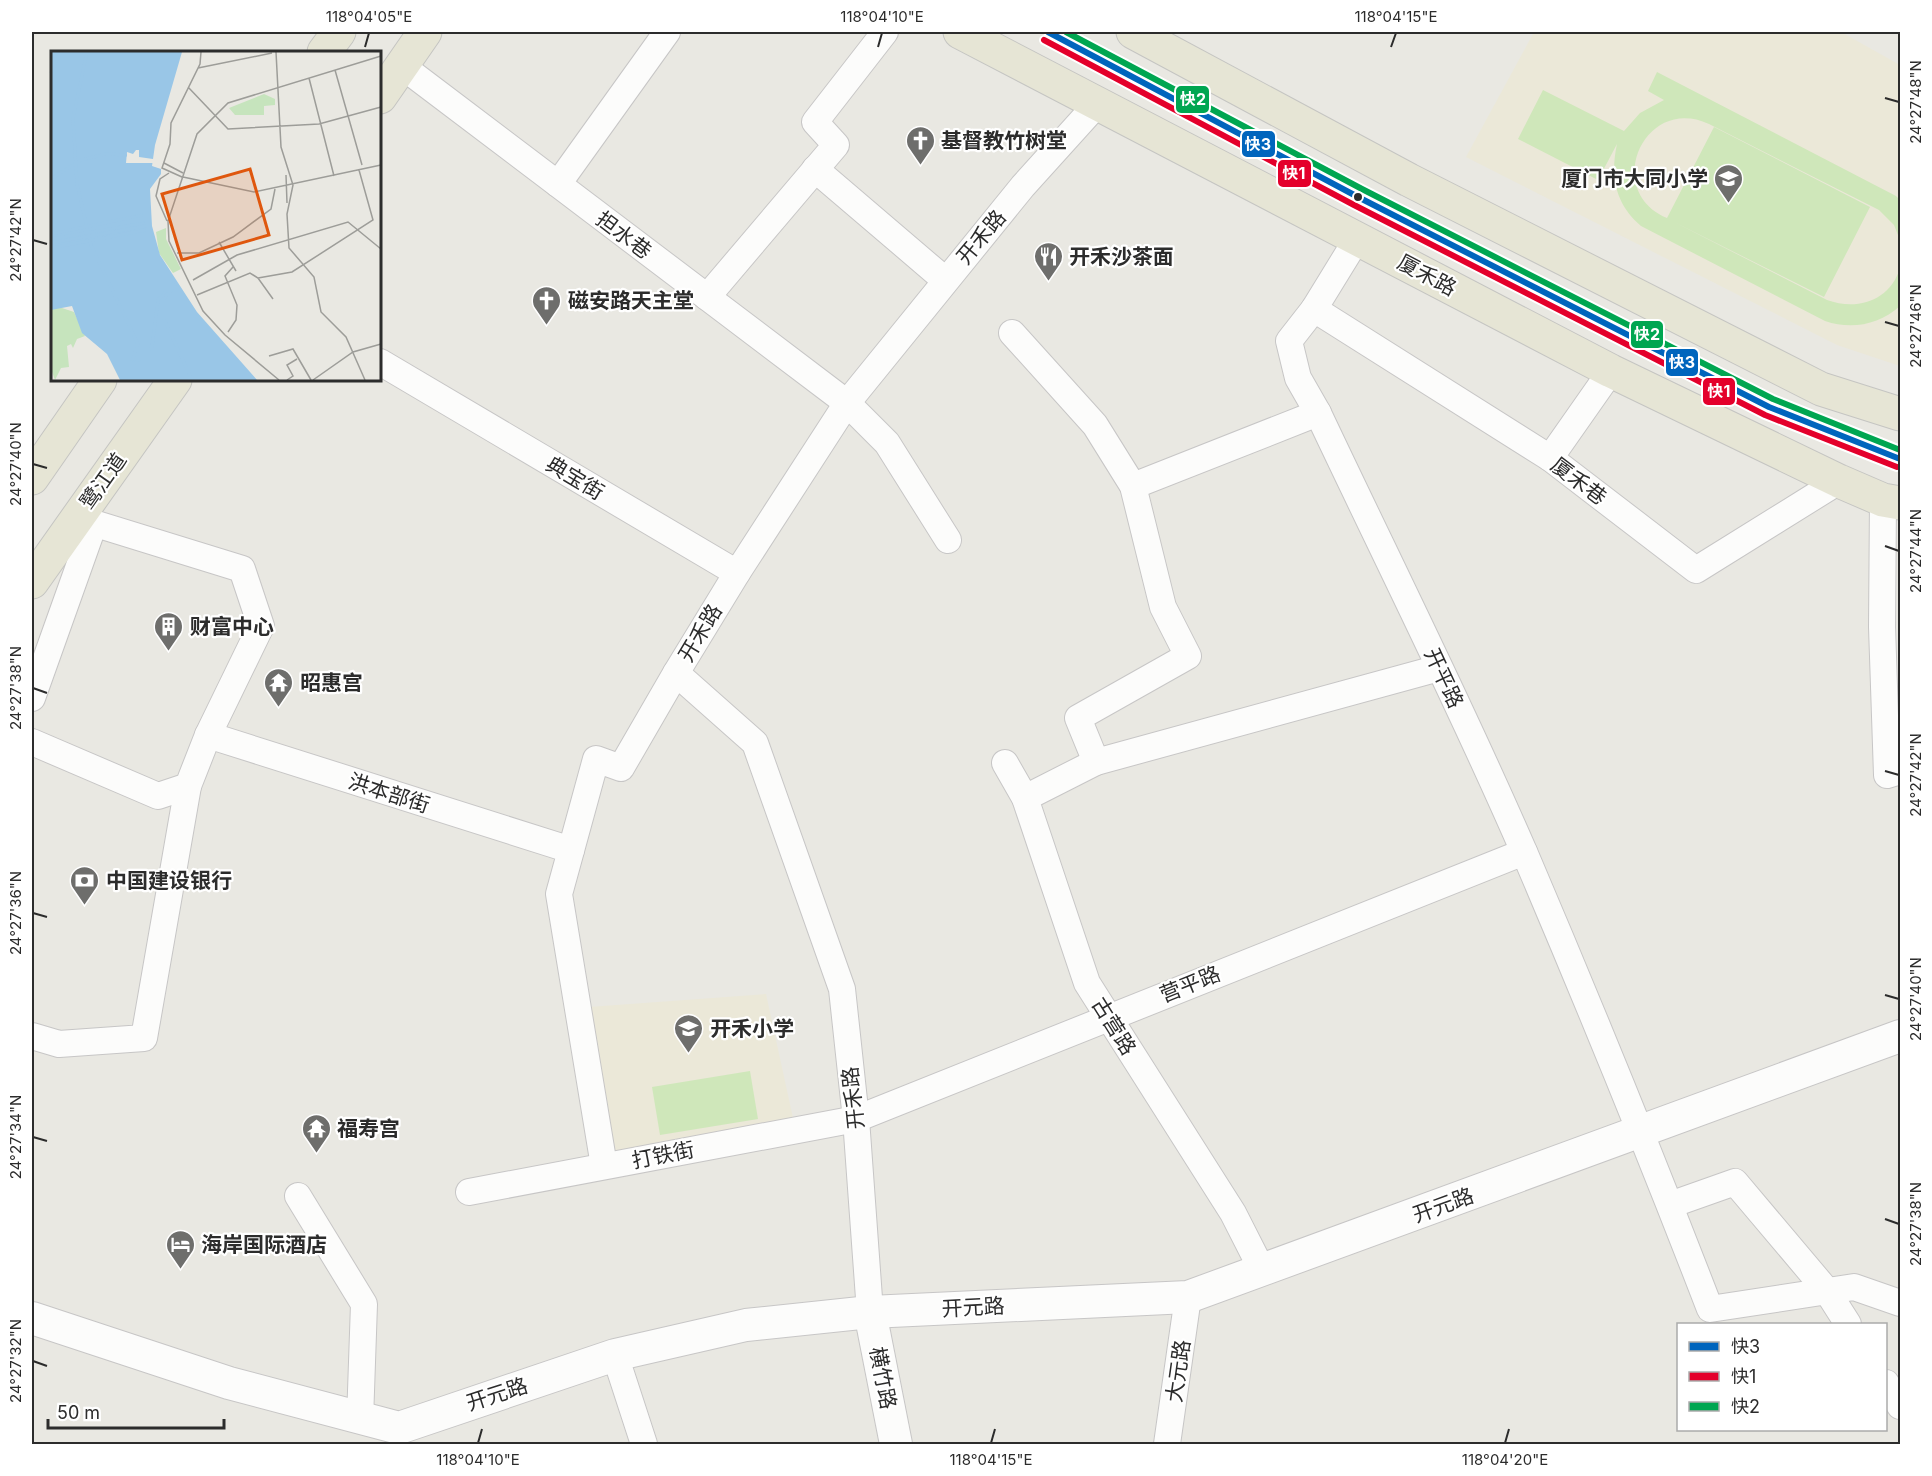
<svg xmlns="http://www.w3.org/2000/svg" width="1932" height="1476" viewBox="0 0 1932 1476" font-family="Inter,'Noto Sans SC',sans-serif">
  <rect width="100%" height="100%" fill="#e9e8e2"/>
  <g fill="#ebe8d8">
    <path d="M1534,32H1841L1900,65V366L1837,345L1466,157Z"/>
    <path d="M766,994L793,1118L615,1152L589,1007Z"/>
  </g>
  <g fill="#cfe7ba">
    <path d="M1657,72L1896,196L1900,200V240L1894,225L1879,210L1709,124C1644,94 1602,191 1667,218L1714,127L1870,207L1824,297L1676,223L1827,300C1857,311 1890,301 1900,268V306C1879,325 1851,330 1825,321L1641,226C1615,204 1610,176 1617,144L1598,180L1518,139L1543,90L1624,131L1640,113L1664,100L1648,91Z"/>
    <path d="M750,1071L758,1119L660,1135L652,1087Z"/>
  </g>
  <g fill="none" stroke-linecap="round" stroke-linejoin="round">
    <defs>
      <g id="minor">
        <path d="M402,66L847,403L887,443L948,540"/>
        <path d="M815,169L945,280"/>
        <path d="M558,184L667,32"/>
        <path d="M1357,239L1314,309L1289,341L1298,378L1318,413C1387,559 1460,705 1525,854C1589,1004 1651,1156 1710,1309L1854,1287L1900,1303"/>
        <path d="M707,297L836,145L815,122L885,32"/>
        <path d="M1314,309L1550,458L1696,570L1839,481"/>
        <path d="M1012,333L1095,425L1133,486L1163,607L1188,656L1078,718L1096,762"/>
        <path d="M380,362L737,573"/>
        <path d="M1550,458L1611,371"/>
        <path d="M1133,486L1318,413"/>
        <path d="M1883,500L1882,627L1887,775L1900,771"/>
        <path d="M32,698L94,524"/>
        <path d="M208,735L571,850"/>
        <path d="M32,742L158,796L188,786L208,735L261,626L242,569L77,518"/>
        <path d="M1005,763L1025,798L1087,983L1233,1213L1262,1270"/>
        <path d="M1025,798L1096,762L1439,668"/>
        <path d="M32,1036L59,1044L144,1038L188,786"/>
        <path d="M604,1166L559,894L596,759L621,768L676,673"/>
        <path d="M469,1192L856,1119L1524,852"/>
        <path d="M298,1196L364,1304L360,1420"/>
        <path d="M1670,1205L1735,1182L1827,1291L1848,1324"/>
        <path d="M870,1312L856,1119L842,989L755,743L676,673L737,573L847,403L1023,186L1098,103"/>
        <path d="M615,1355L644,1444"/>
        <path d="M1886,1383L1900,1406"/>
        <path d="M1167,1444L1188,1297"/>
      </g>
      <g id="tertiary">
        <path d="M870,1312L896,1444"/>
        <path d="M32,1318L229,1383L399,1428L615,1355L746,1325L870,1312L1188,1297L1900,1036"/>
      </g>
      <g id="primary">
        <path d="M960,32L1611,371L1839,481L1883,500L1900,503"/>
        <path d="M1133,32L1409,180L1821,389L1900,414"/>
        <path d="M324,52L339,32"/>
        <path d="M380,97L425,32"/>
        <path d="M32,478L100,380"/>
        <path d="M32,582L175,380"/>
      </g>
    </defs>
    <use href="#minor" stroke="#c7c6c6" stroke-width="28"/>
    <use href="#tertiary" stroke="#c7c6c6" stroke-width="34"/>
    <use href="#primary" stroke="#c5c5c2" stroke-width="35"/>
    <use href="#minor" stroke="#fcfcfb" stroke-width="26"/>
    <use href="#tertiary" stroke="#fcfcfb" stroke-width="32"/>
    <use href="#primary" stroke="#e6e5d5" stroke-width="33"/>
    <defs>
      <path id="bus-1" d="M1048,32L1358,197L1769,407L1900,459"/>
      <path id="bus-2" d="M1044,40L1354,205L1765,415L1897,467"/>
      <path id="bus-3" d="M1066,32L1362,189L1773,399L1900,450"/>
    </defs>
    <use href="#bus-1" stroke="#fff" stroke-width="10"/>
    <use href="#bus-2" stroke="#fff" stroke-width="10"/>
    <use href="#bus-3" stroke="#fff" stroke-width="10"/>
    <use href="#bus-1" stroke="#0065bd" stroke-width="6"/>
    <use href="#bus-2" stroke="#e4002b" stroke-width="6"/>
    <use href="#bus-3" stroke="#00a651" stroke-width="6"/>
  </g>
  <path fill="none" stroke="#2c2c2c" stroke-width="2" d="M365,47L369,33M878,47L882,33M1391,47L1396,33M1885,98L1899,102M33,240L47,244M1885,322L1899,326M33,464L47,468M1885,546L1899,551M33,688L47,693M1885,771L1899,775M33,913L47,917M1885,995L1899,999M33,1137L47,1141M1885,1219L1899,1224M33,1361L47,1366M478,1443L482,1429M991,1443L995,1429M1505,1443L1509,1429"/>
  <defs>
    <symbol id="church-pin" viewBox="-11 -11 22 30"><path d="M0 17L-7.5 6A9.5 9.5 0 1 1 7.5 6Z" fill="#6e6e6c" stroke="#fff"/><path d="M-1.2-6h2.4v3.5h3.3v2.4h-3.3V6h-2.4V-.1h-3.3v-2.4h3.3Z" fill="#fff"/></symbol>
    <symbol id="school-pin" viewBox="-11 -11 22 30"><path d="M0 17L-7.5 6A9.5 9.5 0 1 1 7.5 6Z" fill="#6e6e6c" stroke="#fff"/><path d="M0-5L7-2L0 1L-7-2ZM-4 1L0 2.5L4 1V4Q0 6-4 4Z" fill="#fff"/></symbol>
    <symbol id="restaurant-pin" viewBox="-11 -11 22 30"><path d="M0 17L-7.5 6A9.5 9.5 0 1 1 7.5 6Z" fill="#6e6e6c" stroke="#fff"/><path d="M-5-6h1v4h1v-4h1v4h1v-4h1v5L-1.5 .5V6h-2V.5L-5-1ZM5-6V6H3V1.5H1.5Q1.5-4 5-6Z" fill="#fff"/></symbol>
    <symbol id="building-pin" viewBox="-11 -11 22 30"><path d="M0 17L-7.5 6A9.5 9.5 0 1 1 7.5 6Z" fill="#6e6e6c" stroke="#fff"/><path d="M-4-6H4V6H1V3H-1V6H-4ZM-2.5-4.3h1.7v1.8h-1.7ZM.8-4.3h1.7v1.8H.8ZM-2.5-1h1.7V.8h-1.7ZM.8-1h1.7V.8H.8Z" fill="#fff"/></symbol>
    <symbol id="temple-pin" viewBox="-11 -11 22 30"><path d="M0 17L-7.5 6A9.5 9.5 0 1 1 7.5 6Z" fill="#6e6e6c" stroke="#fff"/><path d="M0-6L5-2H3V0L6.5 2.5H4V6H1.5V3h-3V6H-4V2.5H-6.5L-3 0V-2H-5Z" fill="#fff"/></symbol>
    <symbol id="bank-pin" viewBox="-11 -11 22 30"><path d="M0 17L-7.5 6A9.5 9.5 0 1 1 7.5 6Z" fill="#6e6e6c" stroke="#fff"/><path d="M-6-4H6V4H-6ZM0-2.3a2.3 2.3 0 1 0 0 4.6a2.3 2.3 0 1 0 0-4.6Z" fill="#fff"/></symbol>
    <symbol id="hotel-pin" viewBox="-11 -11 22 30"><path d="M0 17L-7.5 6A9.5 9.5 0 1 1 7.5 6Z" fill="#6e6e6c" stroke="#fff"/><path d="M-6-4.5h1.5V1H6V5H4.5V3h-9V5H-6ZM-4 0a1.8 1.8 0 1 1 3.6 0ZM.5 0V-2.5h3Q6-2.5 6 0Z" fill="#fff"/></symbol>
  </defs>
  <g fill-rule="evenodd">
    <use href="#church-pin" x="904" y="124" width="33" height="45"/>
    <use href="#school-pin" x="1712" y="162" width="33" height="45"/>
    <use href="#restaurant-pin" x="1032" y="240" width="33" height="45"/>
    <use href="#church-pin" x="530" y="284" width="33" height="45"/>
    <use href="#building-pin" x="152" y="610" width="33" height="45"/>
    <use href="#temple-pin" x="262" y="666" width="33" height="45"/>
    <use href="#bank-pin" x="68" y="864" width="33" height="45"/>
    <use href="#school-pin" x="672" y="1012" width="33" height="45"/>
    <use href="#temple-pin" x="300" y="1112" width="33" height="45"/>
    <use href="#hotel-pin" x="164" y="1228" width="33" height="45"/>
  </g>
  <circle fill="#2c2c2c" stroke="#fff" stroke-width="2" cx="1358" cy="197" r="5"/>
  <g text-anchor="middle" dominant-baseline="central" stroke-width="4.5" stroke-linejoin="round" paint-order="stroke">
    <g font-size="21" font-weight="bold" fill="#2c2c2c" stroke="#fff" text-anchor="start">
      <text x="941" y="140">基督教竹树堂</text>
      <text x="1708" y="178" text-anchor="end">厦门市大同小学</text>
      <text x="1069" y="256">开禾沙茶面</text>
      <text x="568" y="300">磁安路天主堂</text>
      <text x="190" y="626">财富中心</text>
      <text x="300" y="682">昭惠宫</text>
      <text x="106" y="880">中国建设银行</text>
      <text x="710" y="1028">开禾小学</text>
      <text x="337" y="1128">福寿宫</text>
      <text x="201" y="1244">海岸国际酒店</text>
    </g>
    <g font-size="21" fill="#2c2c2c" stroke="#fff">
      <text transform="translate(624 235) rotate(37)">担水巷</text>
      <text transform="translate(981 237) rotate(-50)">开禾路</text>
      <text transform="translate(1427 275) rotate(28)">厦禾路</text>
      <text transform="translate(575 478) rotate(31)">典宝街</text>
      <text transform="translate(103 481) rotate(-55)">鹭江道</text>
      <text transform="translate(1579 481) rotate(37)">厦禾巷</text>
      <text transform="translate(700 633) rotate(-59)">开禾路</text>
      <text transform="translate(1444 678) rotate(65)">开平路</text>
      <text transform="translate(389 793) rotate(18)">洪本部街</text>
      <text transform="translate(1190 984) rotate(-22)">营平路</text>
      <text transform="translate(1114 1026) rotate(58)">古营路</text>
      <text transform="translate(853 1098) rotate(-96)">开禾路</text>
      <text transform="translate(663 1155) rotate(-11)">打铁街</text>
      <text transform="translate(1443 1205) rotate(-20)">开元路</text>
      <text transform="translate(973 1307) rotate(-3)">开元路</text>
      <text transform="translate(1178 1371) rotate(-82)">大元路</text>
      <text transform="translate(883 1378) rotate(79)">横竹路</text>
      <text transform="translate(497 1394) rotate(-18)">开元路</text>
    </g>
  </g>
  <g transform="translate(51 51)">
    <rect width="330" height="330" fill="#e9e8e2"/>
    <path d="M213,43L224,48V54L213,55V64H184L178,57ZM115,177V188L130,218L122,222L108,202L105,181ZM8,256L23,261L34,285L26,288L22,297L20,293L16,295L18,316L10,317L4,329L0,318V259Z" fill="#c6e4bd"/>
    <path d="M0,1H131L104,94L101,115L110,118V123L99,138L101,175L109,204L146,261L206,329H69L56,303L31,282L21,255L0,259Z" fill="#99c6e7"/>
    <path d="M85,99H88V106L102,108V112H75L76,101L82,103Z" fill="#e9e8e2"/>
    <path fill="none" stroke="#99c6e7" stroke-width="3" d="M36,1L22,67L26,133L40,194L87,293L81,310M0,22L10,1M0,128L30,109L55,103L76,104M0,183L92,164M0,188L94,172M0,192L95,175M0,197L95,179M124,234L113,248V268L141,329M83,313L101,296L107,249L123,232"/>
    <path fill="none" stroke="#9d9d99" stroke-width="1.5" d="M225,1L230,96L242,134L236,163L238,197L263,226L270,261L295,286L314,329M147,17L221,2M284,19L311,114M258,27L283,125M137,36L177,78L268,73L330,56M113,112L132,122M235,124L236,152M131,126L111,117L119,93L120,72L149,13L150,1M132,126L203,141L330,114M116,170L105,145L109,128L118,122M168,191L185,220M126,202H148L182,186L220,158L224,138M207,227L241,221L322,169L308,119M142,229L186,204L297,171L330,198M146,244L199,222L207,227L222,248M177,281L185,269L186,254L174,225L182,216M218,305L242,298L260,329M228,329L174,284L152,260L118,190L117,170L146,83L177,52L330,5M236,329L242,325L236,314L246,308M262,329L302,301L330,293"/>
    <path fill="#df570e" fill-opacity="0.15" stroke="#df570e" stroke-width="3" d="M199,118L218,184L131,209L111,143Z"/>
    <rect width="330" height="330" fill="none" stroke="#2c2c2c" stroke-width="3"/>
  </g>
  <g stroke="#fff" stroke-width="2">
    <rect x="1175" y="85" width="35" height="29" rx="6" fill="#00a651"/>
    <rect x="1241" y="130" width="35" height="28" rx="6" fill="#0065bd"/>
    <rect x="1277" y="159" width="35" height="29" rx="6" fill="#e4002b"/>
    <rect x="1630" y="320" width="34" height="29" rx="6" fill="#00a651"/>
    <rect x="1665" y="348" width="34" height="29" rx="6" fill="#0065bd"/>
    <rect x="1702" y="377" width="34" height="29" rx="6" fill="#e4002b"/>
  </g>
  <g font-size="16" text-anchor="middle" font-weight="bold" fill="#fff">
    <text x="1193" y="105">快2</text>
    <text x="1258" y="150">快3</text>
    <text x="1294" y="179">快1</text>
    <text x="1647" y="340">快2</text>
    <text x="1682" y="368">快3</text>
    <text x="1719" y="397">快1</text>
  </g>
  <rect width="1932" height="1476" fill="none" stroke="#ffffff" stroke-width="66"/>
  <rect x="1677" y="1323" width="210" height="108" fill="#ffffff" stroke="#ababab" stroke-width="1.5"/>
  <rect x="1689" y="1342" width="30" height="9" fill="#0065bd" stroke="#ababab" stroke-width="1.5"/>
  <text x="1731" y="1353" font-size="18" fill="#2c2c2c">快3</text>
  <rect x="1689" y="1372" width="30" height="9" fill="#e4002b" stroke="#ababab" stroke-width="1.5"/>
  <text x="1731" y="1383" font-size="18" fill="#2c2c2c">快1</text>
  <rect x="1689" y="1402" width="30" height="9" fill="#00a651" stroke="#ababab" stroke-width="1.5"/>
  <text x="1731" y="1413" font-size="18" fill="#2c2c2c">快2</text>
  <path d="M48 1419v9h176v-9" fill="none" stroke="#2c2c2c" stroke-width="3"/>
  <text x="57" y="1419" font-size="18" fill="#2c2c2c" stroke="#ffffff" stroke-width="4.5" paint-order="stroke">50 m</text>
  <rect x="33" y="33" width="1866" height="1410" fill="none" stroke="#2c2c2c" stroke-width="2"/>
  <g font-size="15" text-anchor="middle" fill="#2c2c2c">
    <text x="369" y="22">118°04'05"E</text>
    <text x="882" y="22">118°04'10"E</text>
    <text x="1396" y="22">118°04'15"E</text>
    <text transform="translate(1916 102) rotate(-90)" y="5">24°27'48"N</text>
    <text transform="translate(16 240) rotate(-90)" y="5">24°27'42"N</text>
    <text transform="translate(1916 326) rotate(-90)" y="5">24°27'46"N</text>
    <text transform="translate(16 464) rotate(-90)" y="5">24°27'40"N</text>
    <text transform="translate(1916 551) rotate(-90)" y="5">24°27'44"N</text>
    <text transform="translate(16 688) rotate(-90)" y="5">24°27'38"N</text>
    <text transform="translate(1916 775) rotate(-90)" y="5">24°27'42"N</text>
    <text transform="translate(16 913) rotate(-90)" y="5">24°27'36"N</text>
    <text transform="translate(1916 999) rotate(-90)" y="5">24°27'40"N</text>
    <text transform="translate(16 1137) rotate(-90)" y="5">24°27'34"N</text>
    <text transform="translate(1916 1224) rotate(-90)" y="5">24°27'38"N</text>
    <text transform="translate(16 1361) rotate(-90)" y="5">24°27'32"N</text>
    <text x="478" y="1465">118°04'10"E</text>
    <text x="991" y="1465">118°04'15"E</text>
    <text x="1505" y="1465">118°04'20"E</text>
  </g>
</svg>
